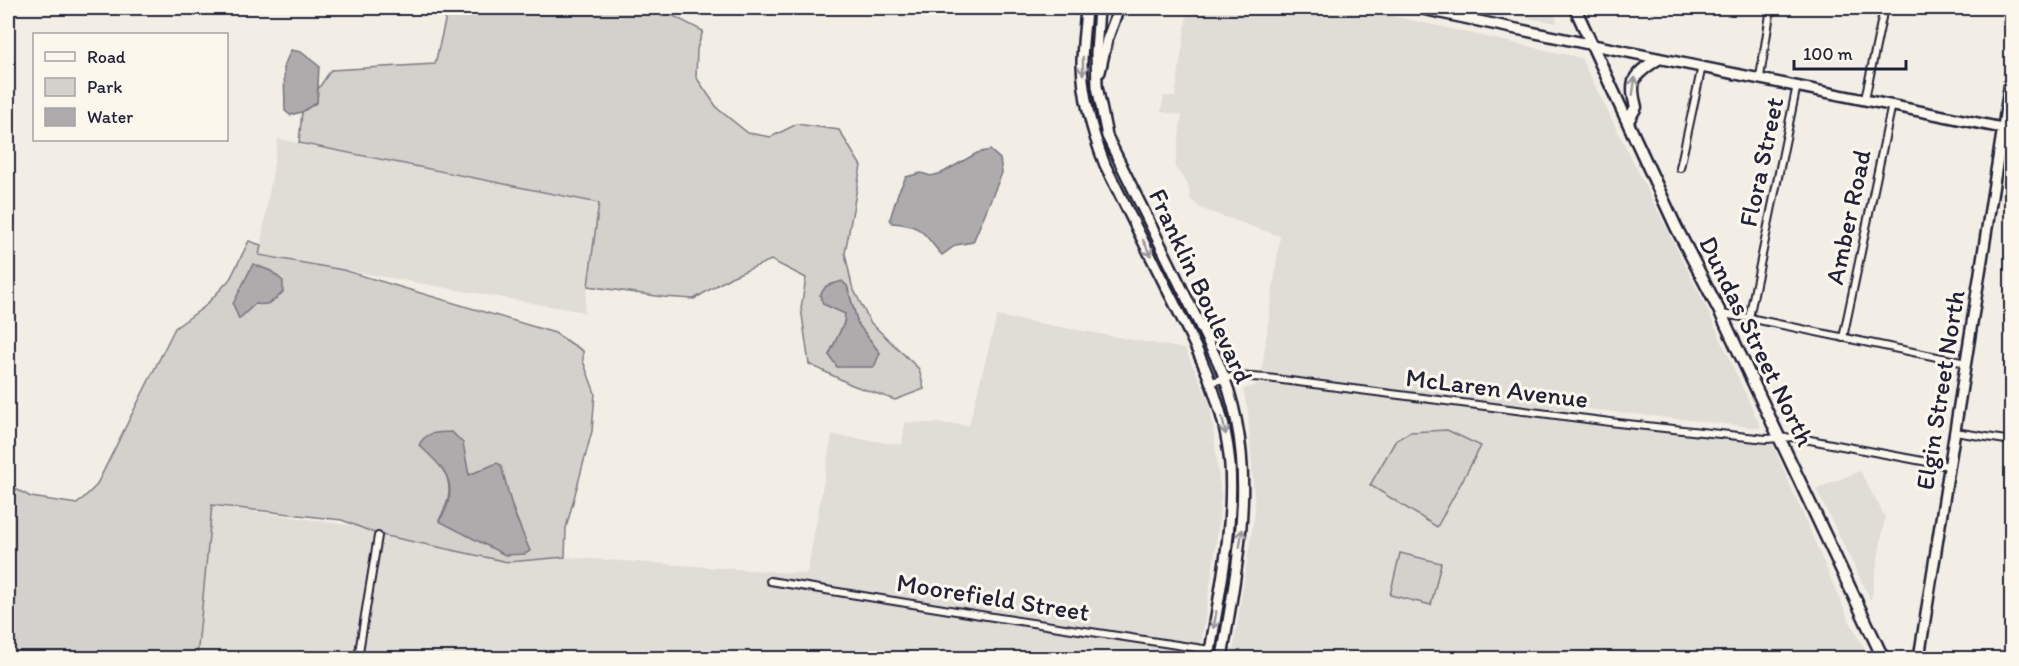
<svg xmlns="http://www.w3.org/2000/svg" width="2019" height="666" viewBox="0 0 2019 666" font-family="Itim,sans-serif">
  <rect width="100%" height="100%" fill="#f2eee5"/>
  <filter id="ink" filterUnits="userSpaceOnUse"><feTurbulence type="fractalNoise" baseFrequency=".0167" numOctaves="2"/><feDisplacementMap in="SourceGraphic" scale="12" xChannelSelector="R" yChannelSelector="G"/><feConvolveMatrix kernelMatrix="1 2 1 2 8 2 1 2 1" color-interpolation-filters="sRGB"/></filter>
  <g filter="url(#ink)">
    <g fill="#e0dcd6">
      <path d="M1188,8H1357L1581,58L1707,309L1761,428L1569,407L1568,422L1772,443L1847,616L1869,658H1232L1255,510L1248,412L1243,389L1260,384L1280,236L1202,209L1191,200L1188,184L1175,167L1182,115L1161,112L1164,96L1175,97Z"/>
      <path d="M1471,8H1554L1557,23Z"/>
      <path d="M278,139L599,203L584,312L259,255Z"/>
      <path d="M997,316L1185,349L1210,403L1221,496L1215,553L1199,658H187L212,505L565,557L807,574L832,435L902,445L905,422L969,425Z"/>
      <path d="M1860,471L1885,517L1871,600L1816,489Z"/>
    </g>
    <g fill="#d4d1cc" stroke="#7b7a84" stroke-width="1.5" fill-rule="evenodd">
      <path d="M448,8H658L703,31L697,49L696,77L718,109L748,133L771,137L797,124L839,130L861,166L845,253L852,286L870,322L919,369L924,389L895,400L852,385L809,364L801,308L806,278L771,260L731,277L694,299L663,297L588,286L599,203L299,143L302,112L317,102L318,89L331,70L435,64ZM847,286L858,324L880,353L829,355L844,323L845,313L823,304Z"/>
      <path d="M249,241L261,245L259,255L343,270L555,333L583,351V361L595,393L592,431L566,528L565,557L508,562L377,534L342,520L212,505L197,658H8V485L31,497L77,504L96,486L175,328L204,307L230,279ZM496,464L529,551L439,520C450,500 453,488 443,467L469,475Z"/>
      <path d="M1447,430L1481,446L1437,527L1370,485L1396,440L1410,432Z"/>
      <path d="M1400,553L1441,563L1431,605L1390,595Z"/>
    </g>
    <g fill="#aeabad" stroke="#76747f" stroke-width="1.5">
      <path d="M291,50L301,52L319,66L317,102L302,112L290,115L285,111L284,66Z"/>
      <path d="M990,150L1000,159L1002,173L973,242L956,245L942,255C923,234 924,225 892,223L890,219L898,193L906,177L921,173L931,176L942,173L977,153Z"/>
      <path d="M253,264L271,271L283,281V292C273,302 269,306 255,304L239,319L233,304Z"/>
      <path d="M842,281L847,286L858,324L880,353L874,367H837L829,355L844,323L845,314L823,304L820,295L826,286Z"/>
      <path d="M452,432L463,443L469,475L497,463L501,465L513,510L530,551L525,554L505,555L439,521C442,516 447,509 448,503C456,476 437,462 419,445C426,431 437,433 452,432Z"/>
    </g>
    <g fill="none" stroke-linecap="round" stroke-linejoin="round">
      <defs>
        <g id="street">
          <path d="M1760,77L1771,8"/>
          <path d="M1865,99L1884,8"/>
          <path d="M1680,168L1702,66"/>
          <path d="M1721,314L1749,318L1966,363"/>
          <path d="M1749,318L1797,85"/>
          <path d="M1843,338L1892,104"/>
          <path d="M1211,382L1236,376L1267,378L1618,423L1766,439L1794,437L1949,466"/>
          <path d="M1955,432L2012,441"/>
          <path d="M770,581L993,617L1210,650"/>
          <path d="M358,658L378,536"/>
        </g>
        <g id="secondary">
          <path d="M1086,8C1085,26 1082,45 1082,64C1083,99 1092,132 1105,165C1126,207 1147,249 1168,291C1196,346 1225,401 1230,465C1234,530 1219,594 1209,658"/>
          <path d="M1099,8L1096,53L1097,86L1107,136L1218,362C1261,459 1238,558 1222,658"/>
          <path d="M1418,8C1615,51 1814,89 2012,130"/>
          <path d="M1100,72L1107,40L1119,8"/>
          <path d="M1919,658L2012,70"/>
        </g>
        <g id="primary">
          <path d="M1575,8L1676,227L1721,314L1883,658"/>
          <path d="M1628,121L1636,107C1628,79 1635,74 1658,59"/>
        </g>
      </defs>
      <use href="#street" stroke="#22223b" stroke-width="10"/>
      <use href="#secondary" stroke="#22223b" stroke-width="14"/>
      <use href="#primary" stroke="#22223b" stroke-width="15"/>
      <use href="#street" stroke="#fbf7ec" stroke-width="6"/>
      <use href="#secondary" stroke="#fbf7ec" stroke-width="9"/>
      <use href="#primary" stroke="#fbf7ec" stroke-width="10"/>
    </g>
    <defs><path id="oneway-shaft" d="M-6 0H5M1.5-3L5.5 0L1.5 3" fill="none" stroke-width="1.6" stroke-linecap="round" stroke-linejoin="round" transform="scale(1.5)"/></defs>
    <g stroke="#99979c">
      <use href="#oneway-shaft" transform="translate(1083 66) rotate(89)"/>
      <use href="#oneway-shaft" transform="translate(1634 86) rotate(-82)"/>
      <use href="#oneway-shaft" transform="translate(1147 248) rotate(64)"/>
      <use href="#oneway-shaft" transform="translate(1224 426) rotate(78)"/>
      <use href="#oneway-shaft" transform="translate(1241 538) rotate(-82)"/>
      <use href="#oneway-shaft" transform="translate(1215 620) rotate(99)"/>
    </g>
  </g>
  <g text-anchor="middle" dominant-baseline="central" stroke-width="6" stroke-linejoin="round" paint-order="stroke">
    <g font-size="26" fill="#22223b" stroke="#fbf7ec">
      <text transform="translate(1761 162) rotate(-78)">Flora Street</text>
      <text transform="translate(1848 217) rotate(-78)">Amber Road</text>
      <text transform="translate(1201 286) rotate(65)">Franklin Boulevard</text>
      <text transform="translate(1757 341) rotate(64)">Dundas Street North</text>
      <text transform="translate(1497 388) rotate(7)">McLaren Avenue</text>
      <text transform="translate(1940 390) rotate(-81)">Elgin Street North</text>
      <text transform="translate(993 597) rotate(9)">Moorefield Street</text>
    </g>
  </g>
  <rect width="2019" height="666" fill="none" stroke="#fbf7ec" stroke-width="30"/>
  <rect x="15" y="15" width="1989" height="636" fill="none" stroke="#22223b" stroke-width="2" filter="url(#ink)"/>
  <rect x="33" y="33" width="195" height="108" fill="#fbf7ec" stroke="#a4a2a5" stroke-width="1.5"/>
  <rect x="45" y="52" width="30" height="9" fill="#fbf7ec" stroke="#a4a2a5" stroke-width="1.5"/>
  <text x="87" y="63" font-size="18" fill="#22223b">Road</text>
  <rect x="45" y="78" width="30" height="18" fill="#d4d1cc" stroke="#a4a2a5" stroke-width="1.5"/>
  <text x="87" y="93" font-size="18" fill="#22223b">Park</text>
  <rect x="45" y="108" width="30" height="18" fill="#aeabad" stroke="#a4a2a5" stroke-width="1.5"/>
  <text x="87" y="123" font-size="18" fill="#22223b">Water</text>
  <path d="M1794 60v9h112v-9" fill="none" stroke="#22223b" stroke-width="3"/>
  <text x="1803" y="60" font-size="18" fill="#22223b" stroke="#fbf7ec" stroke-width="4.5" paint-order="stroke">100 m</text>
</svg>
